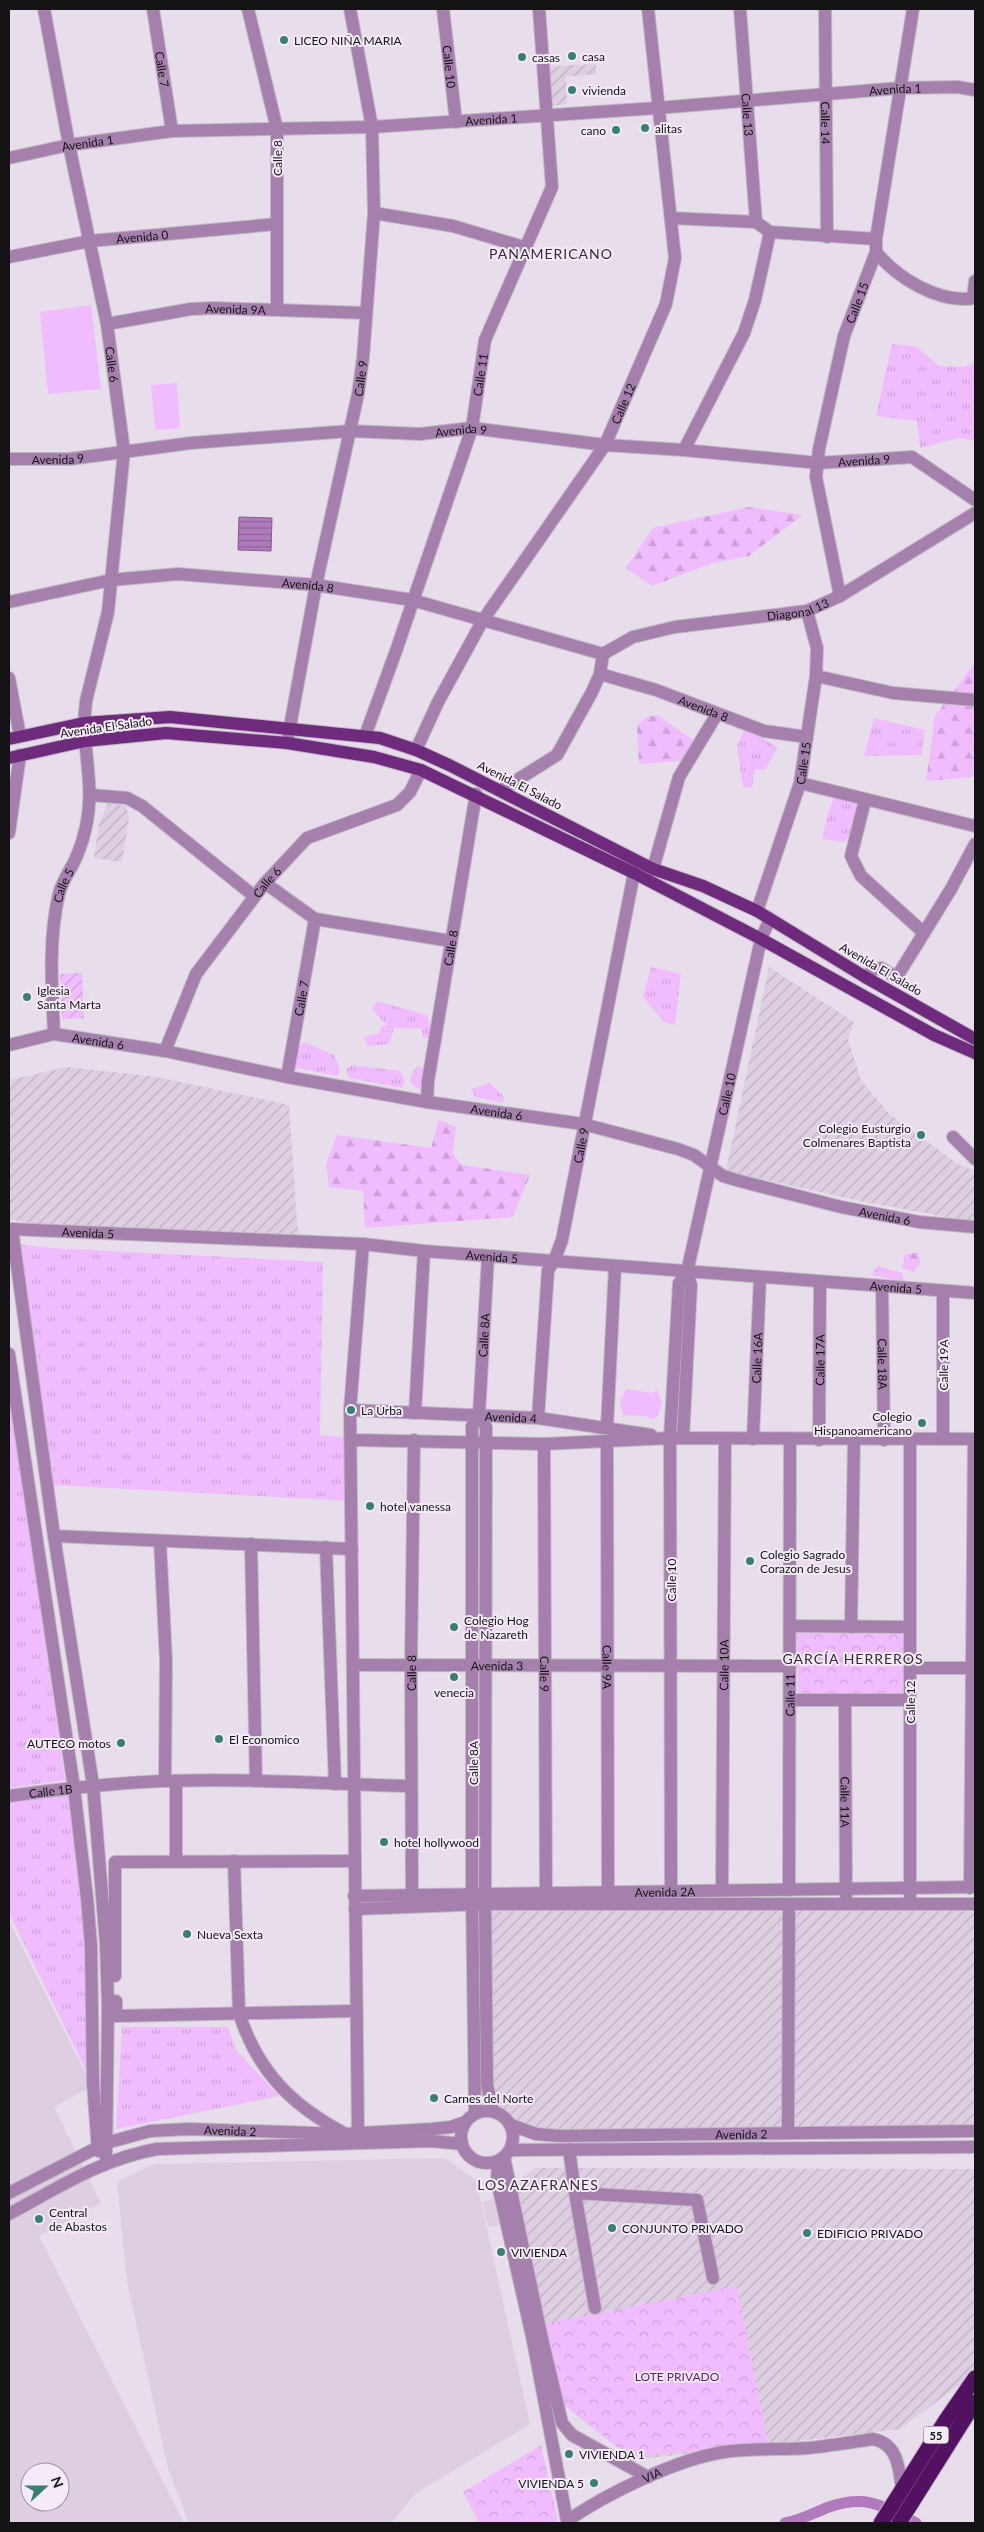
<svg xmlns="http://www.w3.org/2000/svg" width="984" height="2532" viewBox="0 0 984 2532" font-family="Lato,sans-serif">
  <defs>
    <pattern id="industrial-furrows" width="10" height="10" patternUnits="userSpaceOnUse" patternTransform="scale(1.25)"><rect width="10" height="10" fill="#decee1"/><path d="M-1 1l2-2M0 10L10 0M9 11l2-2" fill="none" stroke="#beb0c0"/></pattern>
    <pattern id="grass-tufts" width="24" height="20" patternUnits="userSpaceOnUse" patternTransform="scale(1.25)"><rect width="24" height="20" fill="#f1bcfe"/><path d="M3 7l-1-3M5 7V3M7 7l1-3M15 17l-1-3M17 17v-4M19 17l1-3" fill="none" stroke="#cea1d9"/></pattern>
    <pattern id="forest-firs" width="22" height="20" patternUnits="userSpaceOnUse" patternTransform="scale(1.25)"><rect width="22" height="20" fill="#f1bcfe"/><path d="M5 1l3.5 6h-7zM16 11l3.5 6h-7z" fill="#cea1d9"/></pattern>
    <pattern id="park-crowns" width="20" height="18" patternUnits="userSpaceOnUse" patternTransform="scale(1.25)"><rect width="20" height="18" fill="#f1bcfe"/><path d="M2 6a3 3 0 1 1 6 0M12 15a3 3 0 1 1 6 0" fill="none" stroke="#cea1d9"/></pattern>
    <pattern id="garden-furrows" width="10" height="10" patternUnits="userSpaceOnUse" patternTransform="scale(1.25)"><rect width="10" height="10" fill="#f1bcfe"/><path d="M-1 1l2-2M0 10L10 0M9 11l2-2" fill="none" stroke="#cea1d9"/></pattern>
    <pattern id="water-rules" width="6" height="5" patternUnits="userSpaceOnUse" patternTransform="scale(1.25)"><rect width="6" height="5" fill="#b07abc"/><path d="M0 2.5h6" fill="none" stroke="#8e6398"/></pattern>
  </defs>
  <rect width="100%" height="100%" fill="#e8ddeb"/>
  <g fill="#decee1" fill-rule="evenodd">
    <path d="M9,1921L92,2086L54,2107L101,2203L39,2236L184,2523H9ZM30,2472H60V2502H30Z"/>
    <path d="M445,2158L476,2180L530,2424L415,2494L391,2523H189L168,2468L127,2282L117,2182L154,2164Z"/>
    <path d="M498,2198L504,2224L488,2227L482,2202Z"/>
  </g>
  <g fill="url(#industrial-furrows)">
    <path d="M596,64V74L566,77L567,104L552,106L549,66Z"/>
    <path d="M108,803L126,806L129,818L122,862L94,858L99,824Z"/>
    <path d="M769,967L854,1022L848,1039L861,1080L890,1115L959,1165L975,1171V1222L865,1202L726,1171Z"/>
    <path d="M67,1067L157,1077L289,1105L298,1236L56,1228L9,1219V1080Z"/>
    <path d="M489,1907L975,1908V2131L541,2130L507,2120L496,2105L491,2085Z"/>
    <path d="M535,2168L975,2169V2373L900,2429L633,2460L560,2402L515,2184Z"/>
  </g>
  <g fill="url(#grass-tufts)">
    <path d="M892,344L916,346L939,366L964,367L975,362V441L959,438L920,448L917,421L876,416Z"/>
    <path d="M874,718L925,730L922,755L864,756Z"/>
    <path d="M746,727L778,748L765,770L755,769L752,788L743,787L737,746Z"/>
    <path d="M835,796L862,804L856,830L844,842L822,839L829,810Z"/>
    <path d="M651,967L681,974L675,1025L664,1022L643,997Z"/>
    <path d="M376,1001L427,1015L432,1029L429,1039L423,1038L422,1029L394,1028L389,1044L367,1046L364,1037L379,1033L381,1026L387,1025L372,1010Z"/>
    <path d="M304,1042L334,1055L340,1068L338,1076L291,1067L294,1052Z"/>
    <path d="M351,1065L400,1071L405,1081L402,1088L349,1078L346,1070Z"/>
    <path d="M418,1066L426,1070L423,1089L416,1088L410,1081L413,1071Z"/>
    <path d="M490,1083L504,1097L503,1103L475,1097L471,1089Z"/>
    <path d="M18,1244L50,1248L323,1262L320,1435L349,1438V1501L53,1485Z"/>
    <path d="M9,1388L65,1780L9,1788Z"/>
    <path d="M71,1794L84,1883L88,2074L9,1913V1801Z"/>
    <path d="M122,2027H228L236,2050L279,2096L116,2129Z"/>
  </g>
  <g fill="url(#forest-firs)">
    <path d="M749,507L803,515L749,556L710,564L652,586L626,568L653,528Z"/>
    <path d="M975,663V770L973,777L926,781L935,716Z"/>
    <path d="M657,715L695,741L682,761L639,764L637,726L647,717Z"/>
    <path d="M439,1120L456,1127L453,1154L462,1165L530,1175L513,1217L365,1228L363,1191L329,1187L326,1164L337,1135L431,1148Z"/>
    <path d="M918,1252L921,1262L914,1272L902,1268L905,1255Z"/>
    <path d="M878,1266L902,1273L904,1281L871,1275Z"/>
  </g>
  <g fill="url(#park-crowns)">
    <path d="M903,1623L905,1695L798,1694L797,1633Z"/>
    <path d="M737,2286L768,2444L630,2457L560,2402L545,2324Z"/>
    <path d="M541,2445L558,2520L554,2523H479L463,2492Z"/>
  </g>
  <path fill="url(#garden-furrows)" d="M82,973L84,1018L62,1019L60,974Z"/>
  <g fill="#f1bcfe">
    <path d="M91,305L101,389L48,394L40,312Z"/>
    <path d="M177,383L180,428L155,430L151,385Z"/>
    <path d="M626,1389L652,1393L657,1390L662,1403L658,1416L653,1419L644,1416L623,1415L620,1402Z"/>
  </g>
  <path fill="url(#water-rules)" stroke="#825b8a" d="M239,517L272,518L271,551L238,550Z"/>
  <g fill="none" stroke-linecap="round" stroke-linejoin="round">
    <path stroke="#b07abc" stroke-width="11" d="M785,2523C801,2520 813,2513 829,2507C867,2494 883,2506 916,2523"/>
    <defs>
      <g id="minor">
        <path id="s1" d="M44,9L69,145L107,324L124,451L108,612L86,701L84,723"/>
        <path id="s2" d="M153,9L172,131"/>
        <path d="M248,9L277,129V310"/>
        <path id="s3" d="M443,9L456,122"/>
        <path id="s4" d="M740,9L756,222"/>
        <path id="s5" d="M825,9L827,237"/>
        <path id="s6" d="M9,158L69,145L172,131L372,127L657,108L900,88L957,87L975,90"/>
        <path d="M374,213L453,226L527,248"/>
        <path d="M671,218L756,222L770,232L876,239"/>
        <path d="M876,252C898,279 940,304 975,298"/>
        <path id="s7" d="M9,257L90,241L277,224"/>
        <path d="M973,298L975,281"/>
        <path id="s8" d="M107,324L191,309L214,308L366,313"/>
        <path d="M684,450L744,333L755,300L770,232"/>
        <path id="s9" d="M9,459H70L191,443L350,431L420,434L472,428L605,445L684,450L818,463L912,457L975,500"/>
        <path id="s10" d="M840,596L816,477L819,449L844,336L876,252V239L913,9"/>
        <path id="s11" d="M9,602L111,580L178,574L316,585L412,600L603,654"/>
        <path id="s12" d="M603,654L633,637L675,627L807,611L840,596L975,513"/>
        <path id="s13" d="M600,674L656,690L764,731L807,737"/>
        <path d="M816,676L893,693L975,700"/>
        <path d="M9,678L20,736"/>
        <path id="s14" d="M365,736L396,651L472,428L485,340L552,187L539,9"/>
        <path id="s15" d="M287,743L316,585L358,394L363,358L374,213L372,127L350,9"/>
        <path id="s16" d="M416,750L438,702L483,620L605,445L666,304L675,258L648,9"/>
        <path d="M800,783L975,826"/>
        <path d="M501,790L557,755L592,692L600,674L603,654"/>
        <path d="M91,795L127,798L142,806L254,896"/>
        <path d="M865,800L851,856L861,876L924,933"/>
        <path d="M9,833L20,755"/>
        <path d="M653,869L679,777L717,714"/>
        <path d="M265,883L315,919L451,941"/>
        <path id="s17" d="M757,911L800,783L816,676L817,648L807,611"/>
        <path d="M865,977L873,970L881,968L892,975H898L951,889L975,844"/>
        <path id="s18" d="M54,1034C52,988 48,940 59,894C62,880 73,867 78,853C94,813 90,783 85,741"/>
        <path id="s19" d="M9,1045L54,1034L165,1051L287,1077L427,1102L583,1124L678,1149L694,1155L723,1176L736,1180L841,1207L919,1222L975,1227"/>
        <path id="s20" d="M165,1051L196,974L265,883L307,838L397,805L410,792L421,770"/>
        <path id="s21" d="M287,1077L315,919"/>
        <path id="s22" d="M427,1102L428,1081L476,794"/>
        <path d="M953,1137L975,1159"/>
        <path id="s23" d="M9,1229L363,1244L424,1251L975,1293"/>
        <path d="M12,1229L54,1536L93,1785L106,1944L108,2005L106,2162"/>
        <path id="s24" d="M882,1286L884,1440"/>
        <path d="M943,1291V1439"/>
        <path d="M9,1354L74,1788L87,1898L91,1945L93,2083L98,2151"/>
        <path id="s25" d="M350,1410L538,1418L651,1435"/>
        <path d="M415,1413L424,1251"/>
        <path d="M479,1415L486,1427L485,1904L487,2085L493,2111"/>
        <path id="s26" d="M538,1418L548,1270L554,1261L562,1240L634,873"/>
        <path d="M607,1427L615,1266"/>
        <path d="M683,1438L691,1285L687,1272"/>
        <path id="s27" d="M753,1439L760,1277"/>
        <path d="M351,1440L544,1444L670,1438L975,1439"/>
        <path id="s28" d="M819,1440L820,1282"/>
        <path id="s29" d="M607,1442L608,1891"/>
        <path id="s30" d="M544,1444L546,1899"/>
        <path d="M54,1536L352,1549"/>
        <path d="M160,1541L166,1661L165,1781"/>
        <path d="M251,1544L256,1781"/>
        <path d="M326,1547L335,1784"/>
        <path d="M790,1626L910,1627"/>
        <path d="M851,1627L854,1440"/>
        <path id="s31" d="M353,1665L790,1666"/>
        <path d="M910,1668H975"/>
        <path d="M790,1700H910"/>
        <path id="s32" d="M845,1701L846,1896"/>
        <path d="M176,1781V1861"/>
        <path id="s33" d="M9,1796C60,1789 112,1783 164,1781C246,1778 329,1784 411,1786"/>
        <path d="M234,1861L239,2013C257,2070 290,2104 342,2132"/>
        <path d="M970,1888L974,1439"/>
        <path id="s34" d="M722,1890L725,1439"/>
        <path id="s35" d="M789,1890L790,1440"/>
        <path id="s36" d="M671,1891L670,1438L679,1283L687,1272L761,939L770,919"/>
        <path id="s37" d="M354,1896L975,1887"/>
        <path d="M910,1897V1439"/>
        <path id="s38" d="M412,1902L411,1665L414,1440"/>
        <path d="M355,1909L485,1904H975"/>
        <path d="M115,1976V1862L354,1861"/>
        <path d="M116,2001V2016L356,2011"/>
        <circle cx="487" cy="2137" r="26"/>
        <path id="s39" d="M475,2113L472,1893V1426L479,1415L488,1256"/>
        <path id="s40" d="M511,2125L536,2134L560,2136L975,2131"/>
        <path d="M358,2133L350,1410L363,1244"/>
        <path d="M788,2133L789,1904"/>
        <path d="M569,2149L575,2193L595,2308"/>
        <path d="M511,2150L975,2147"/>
        <path d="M504,2157L542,2339L562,2423L572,2435L648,2477"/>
        <path d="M498,2161L497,2181L533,2341"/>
        <path id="s41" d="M9,2193L106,2143L150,2131L189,2129L345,2134L432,2129L451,2127L465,2122"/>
        <path d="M575,2193L697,2200L713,2278"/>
        <path d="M9,2214C58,2188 101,2159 157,2149L432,2141L462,2144"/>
        <path id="s42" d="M542,2339L533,2341L567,2521C606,2494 677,2459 724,2452C752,2448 781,2450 808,2448C830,2446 852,2442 873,2439C898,2444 899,2468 902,2489"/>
      </g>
      <g id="major">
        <path d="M9,739L84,723L170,717L380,738L416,750L449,765L653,869L703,886L757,911L865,977L975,1039"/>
        <path d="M9,758L85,741L166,733L287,743L374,757L421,770L634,873L761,939L934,1035L975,1053"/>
      </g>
      <g id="highway">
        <path d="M881,2523L946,2420L975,2378"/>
        <path d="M899,2523L975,2402"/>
      </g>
    </defs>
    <use href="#minor" stroke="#c2b8c5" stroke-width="14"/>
    <use href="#major" stroke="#c2b8c5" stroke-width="14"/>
    <use href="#highway" stroke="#c2b8c5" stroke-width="17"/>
    <use href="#minor" stroke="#a580ad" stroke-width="12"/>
    <use href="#major" stroke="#6e2a7d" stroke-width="12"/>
    <use href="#highway" stroke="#531261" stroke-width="15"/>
  </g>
  <g fill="#3b7f72" stroke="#f5ebf8" stroke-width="2">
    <circle cx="284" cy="40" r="5"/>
    <circle cx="572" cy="56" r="5"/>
    <circle cx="522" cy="57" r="5"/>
    <circle cx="572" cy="90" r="5"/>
    <circle cx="645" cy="128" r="5"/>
    <circle cx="616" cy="130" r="5"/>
    <circle cx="27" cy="997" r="5"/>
    <circle cx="921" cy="1135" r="5"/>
    <circle cx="351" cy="1410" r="5"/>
    <circle cx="922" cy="1423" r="5"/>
    <circle cx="370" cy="1506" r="5"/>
    <circle cx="750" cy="1561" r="5"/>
    <circle cx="454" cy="1627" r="5"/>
    <circle cx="454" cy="1677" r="5"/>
    <circle cx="219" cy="1739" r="5"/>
    <circle cx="121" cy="1743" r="5"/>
    <circle cx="384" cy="1842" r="5"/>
    <circle cx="187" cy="1934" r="5"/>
    <circle cx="434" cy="2098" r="5"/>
    <circle cx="39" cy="2219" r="5"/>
    <circle cx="612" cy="2228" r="5"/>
    <circle cx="807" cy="2233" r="5"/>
    <circle cx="501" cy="2252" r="5"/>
    <circle cx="569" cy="2454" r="5"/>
    <circle cx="594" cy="2483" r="5"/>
  </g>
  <g text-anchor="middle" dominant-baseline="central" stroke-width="4" stroke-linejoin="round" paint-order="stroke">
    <rect fill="#f5ebf8" stroke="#58535a" stroke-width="1" x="923.5" y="2426.5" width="25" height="17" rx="4"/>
    <g font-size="11" font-weight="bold" fill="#151216">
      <text x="936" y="2435">55</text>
    </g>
    <g font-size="12" fill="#151216" stroke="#f5ebf8" text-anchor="start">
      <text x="294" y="40">LICEO NIÑA MARIA</text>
      <text x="582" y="56">casa</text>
      <text x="532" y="57">casas</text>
      <text x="582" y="90">vivienda</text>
      <text x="655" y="128">alitas</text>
      <text x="606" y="130" text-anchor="end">cano</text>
      <text x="37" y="990">Iglesia<tspan x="37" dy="14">Santa Marta</tspan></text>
      <text x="911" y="1128" text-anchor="end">Colegio Eusturgio<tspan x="911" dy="14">Colmenares Baptista</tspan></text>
      <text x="361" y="1410">La Urba</text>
      <text x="912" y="1416" text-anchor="end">Colegio<tspan x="912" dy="14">Hispanoamericano</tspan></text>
      <text x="380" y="1506">hotel vanessa</text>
      <text x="760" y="1554">Colegio Sagrado<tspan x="760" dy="14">Corazon de Jesus</tspan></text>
      <text x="464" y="1620">Colegio Hog<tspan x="464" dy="14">de Nazareth</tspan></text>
      <text x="454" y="1692" text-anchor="middle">venecia</text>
      <text x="229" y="1739">El Economico</text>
      <text x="111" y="1743" text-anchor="end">AUTECO motos</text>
      <text x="394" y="1842">hotel hollywood</text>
      <text x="197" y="1934">Nueva Sexta</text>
      <text x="444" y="2098">Carnes del Norte</text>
      <text x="49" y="2212">Central<tspan x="49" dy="14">de Abastos</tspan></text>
      <text x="622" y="2228">CONJUNTO PRIVADO</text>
      <text x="817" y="2233">EDIFICIO PRIVADO</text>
      <text x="511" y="2252">VIVIENDA</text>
      <text x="579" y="2454">VIVIENDA 1</text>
      <text x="584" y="2483" text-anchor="end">VIVIENDA 5</text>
    </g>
    <g font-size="12" fill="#151216" stroke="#f5ebf8">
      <text stroke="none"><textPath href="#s3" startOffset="58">Calle 10</textPath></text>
      <text stroke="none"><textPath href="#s2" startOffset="61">Calle 7</textPath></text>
      <text stroke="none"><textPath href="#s6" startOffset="890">Avenida 1</textPath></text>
      <text stroke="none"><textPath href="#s4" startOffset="106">Calle 13</textPath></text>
      <text stroke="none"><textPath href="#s6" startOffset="485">Avenida 1</textPath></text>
      <text stroke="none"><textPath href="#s5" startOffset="114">Calle 14</textPath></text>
      <text stroke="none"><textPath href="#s6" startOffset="80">Avenida 1</textPath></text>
      <text transform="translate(277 158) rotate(-90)">Calle 8</text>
      <text stroke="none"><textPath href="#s7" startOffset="135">Avenida 0</textPath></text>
      <text stroke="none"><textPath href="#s10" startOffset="301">Calle 15</textPath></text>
      <text stroke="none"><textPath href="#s8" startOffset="130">Avenida 9A</textPath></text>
      <text stroke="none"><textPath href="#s1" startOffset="362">Calle 6</textPath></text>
      <text stroke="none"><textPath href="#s14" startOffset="380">Calle 11</textPath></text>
      <text stroke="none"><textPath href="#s15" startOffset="372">Calle 9</textPath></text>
      <text stroke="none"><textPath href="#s16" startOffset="405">Calle 12</textPath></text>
      <text stroke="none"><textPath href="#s9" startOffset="454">Avenida 9</textPath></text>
      <text stroke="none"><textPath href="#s9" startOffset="49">Avenida 9</textPath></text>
      <text stroke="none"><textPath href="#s9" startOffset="859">Avenida 9</textPath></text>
      <text stroke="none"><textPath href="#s11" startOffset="302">Avenida 8</textPath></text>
      <text stroke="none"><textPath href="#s12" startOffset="202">Diagonal 13</textPath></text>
      <text stroke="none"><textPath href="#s13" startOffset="109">Avenida 8</textPath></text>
      <text transform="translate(106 727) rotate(-8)">Avenida El Salado</text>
      <text stroke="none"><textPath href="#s17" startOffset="155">Calle 15</textPath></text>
      <text transform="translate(520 785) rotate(27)">Avenida El Salado</text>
      <text stroke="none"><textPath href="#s20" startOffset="199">Calle 6</textPath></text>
      <text stroke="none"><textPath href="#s18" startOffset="150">Calle 5</textPath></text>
      <text stroke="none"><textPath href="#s22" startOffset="156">Calle 8</textPath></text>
      <text transform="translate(881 969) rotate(30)">Avenida El Salado</text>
      <text stroke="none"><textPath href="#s21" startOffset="80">Calle 7</textPath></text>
      <text stroke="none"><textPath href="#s19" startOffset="91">Avenida 6</textPath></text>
      <text stroke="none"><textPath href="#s36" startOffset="804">Calle 10</textPath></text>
      <text stroke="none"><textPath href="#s19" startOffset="496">Avenida 6</textPath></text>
      <text stroke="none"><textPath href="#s26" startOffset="278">Calle 9</textPath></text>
      <text stroke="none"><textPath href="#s19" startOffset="901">Avenida 6</textPath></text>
      <text stroke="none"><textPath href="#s23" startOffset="79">Avenida 5</textPath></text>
      <text stroke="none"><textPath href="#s23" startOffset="484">Avenida 5</textPath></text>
      <text stroke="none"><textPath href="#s23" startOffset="889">Avenida 5</textPath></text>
      <text stroke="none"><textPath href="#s39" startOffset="780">Calle 8A</textPath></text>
      <text stroke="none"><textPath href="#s27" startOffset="81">Calle 16A</textPath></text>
      <text stroke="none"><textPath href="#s28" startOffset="80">Calle 17A</textPath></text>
      <text stroke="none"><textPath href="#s24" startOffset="78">Calle 18A</textPath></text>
      <text transform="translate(943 1365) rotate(-90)">Calle 19A</text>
      <text stroke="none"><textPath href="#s25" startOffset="161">Avenida 4</textPath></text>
      <text transform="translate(671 1580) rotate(-90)">Calle 10</text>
      <text stroke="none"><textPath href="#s31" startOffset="144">Avenida 3</textPath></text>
      <text stroke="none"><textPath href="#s34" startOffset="225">Calle 10A</textPath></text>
      <text stroke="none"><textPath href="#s29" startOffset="225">Calle 9A</textPath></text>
      <text stroke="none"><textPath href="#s38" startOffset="229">Calle 8</textPath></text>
      <text stroke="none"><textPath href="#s30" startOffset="230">Calle 9</textPath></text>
      <text stroke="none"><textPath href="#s35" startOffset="195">Calle 11</textPath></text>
      <text transform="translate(910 1702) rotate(-90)">Calle 12</text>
      <text transform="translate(473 1763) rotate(-90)">Calle 8A</text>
      <text stroke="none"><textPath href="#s33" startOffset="42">Calle 1B</textPath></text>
      <text stroke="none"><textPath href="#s32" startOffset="101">Calle 11A</textPath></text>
      <text stroke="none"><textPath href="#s37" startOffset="311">Avenida 2A</textPath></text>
      <text stroke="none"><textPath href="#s41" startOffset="235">Avenida 2</textPath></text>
      <text stroke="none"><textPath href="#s40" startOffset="232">Avenida 2</textPath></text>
      <text stroke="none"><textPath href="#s42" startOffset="289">VIA</textPath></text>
    </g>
    <g font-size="12" fill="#5e1b6c" stroke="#f5ebf8">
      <text x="677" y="2376">LOTE PRIVADO</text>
    </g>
    <g font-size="14" letter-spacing="1" fill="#332b35" stroke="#f5ebf8">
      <text x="551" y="253">PANAMERICANO</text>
      <text x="853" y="1658">GARCÍA HERREROS</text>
      <text x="538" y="2184">LOS AZAFRANES</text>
    </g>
  </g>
  <rect width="984" height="2532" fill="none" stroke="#151216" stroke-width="20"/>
  <g transform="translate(45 2487) rotate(69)"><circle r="24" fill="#f5ebf8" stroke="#9b949e"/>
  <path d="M0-4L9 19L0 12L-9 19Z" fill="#3b7f72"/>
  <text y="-8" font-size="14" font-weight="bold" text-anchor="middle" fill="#151216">N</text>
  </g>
</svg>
